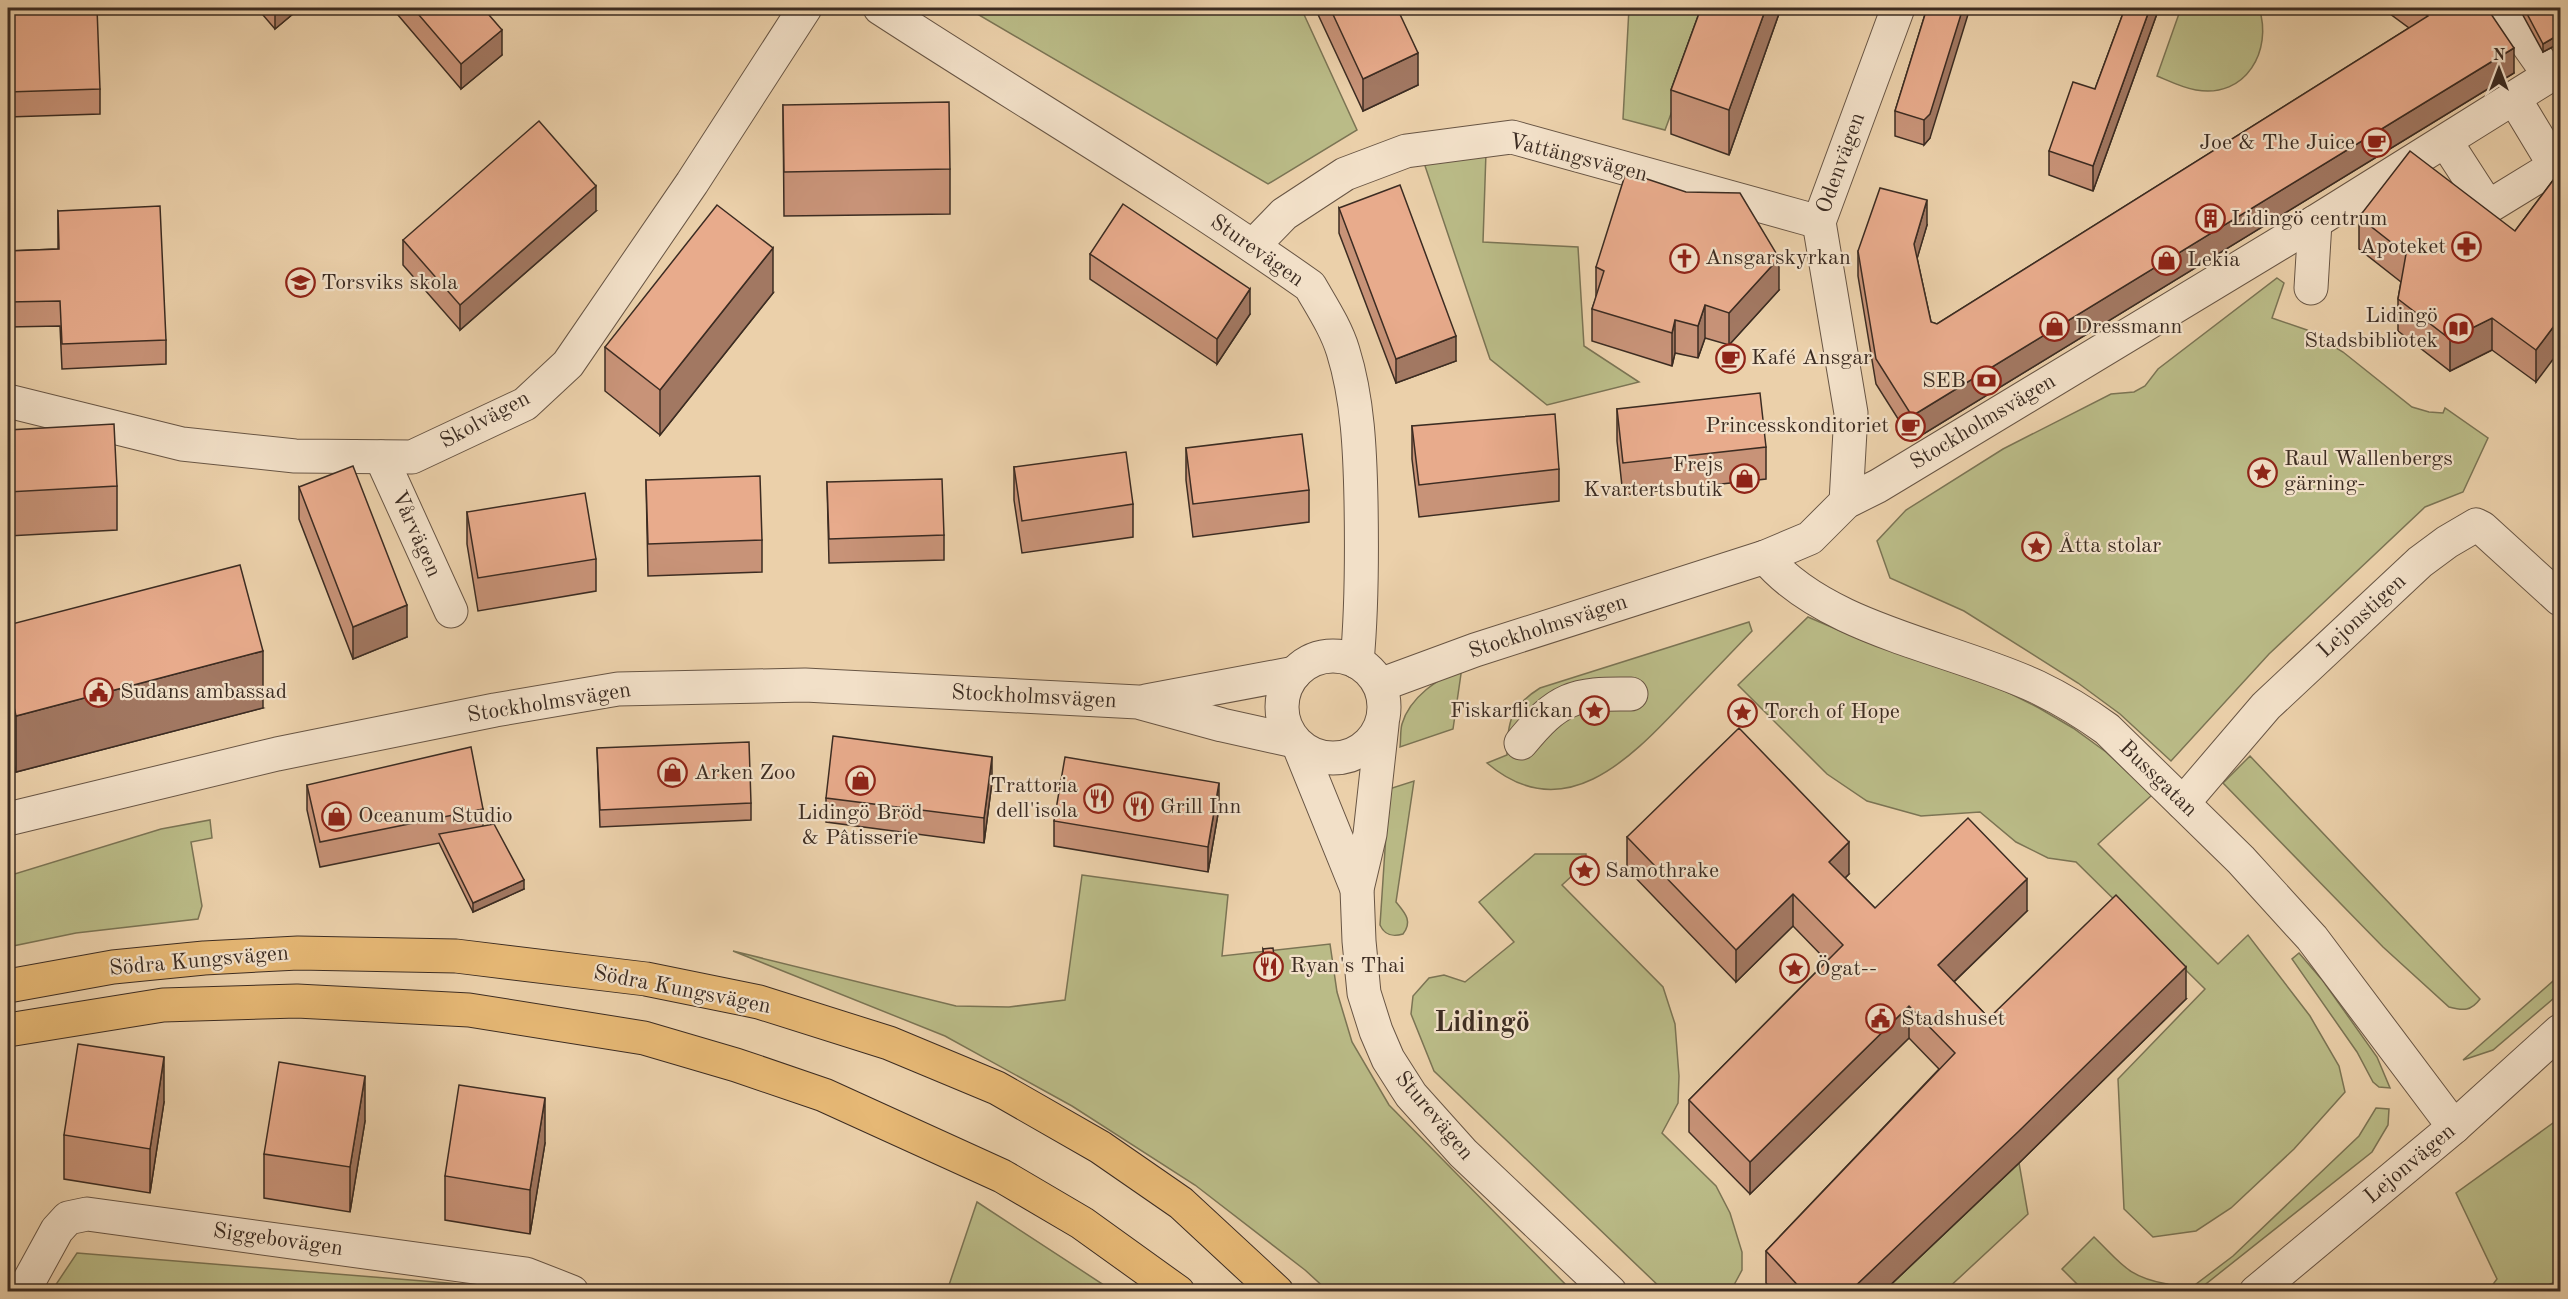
<svg xmlns="http://www.w3.org/2000/svg" width="2568" height="1299" viewBox="0 0 2568 1299" font-family="'Old Standard TT',serif">
  <rect width="100%" height="100%" fill="#ebd0aa"/>
  <filter id="stains"><feTurbulence type="fractalNoise" baseFrequency=".00333" numOctaves="4"/><feColorMatrix values="0 0 0 0 .2 0 0 0 0 .09 0 0 0 0 .02 0 0 0 .5 -.17"/></filter>
  <radialGradient id="worn" r=".72"><stop offset=".6" stop-color="#630" stop-opacity="0"/><stop offset="1" stop-color="#630" stop-opacity=".3"/></radialGradient>
  <g fill="#babb87" stroke="#7b7454" stroke-width="1.5">
    <path d="M967,8H1301L1357,130L1268,184Z"/>
    <path d="M1629,8H1710L1665,130L1623,119Z"/>
    <path d="M2181,8H2259C2273,50 2246,99 2196,90C2183,88 2169,81 2157,76Z"/>
    <path d="M1486,152L1483,242L1578,247L1584,346L1639,382L1547,405L1490,359L1423,160Z"/>
    <path d="M2277,278L2284,283L2272,318L2307,330L2343,352L2412,407L2429,412L2443,413L2445,408L2488,438L2463,492L2425,507L2269,654L2171,761L2120,714L2078,683L1964,611L1890,578L1877,541L1906,510L2003,449L2111,394L2134,392L2145,386L2158,369Z"/>
    <path d="M1808,617L1864,641L2001,689L2039,708L2073,728L2106,752L2152,795L2098,844L2218,964L2248,935L2310,1016L2339,1066L2345,1092L2294,1149L2231,1208L2196,1231L2153,1237L2124,1209L2118,1079L2205,989L2076,862L2048,858L2016,842L1980,812L1921,816L1867,801L1827,774L1738,685Z"/>
    <path d="M1749,622L1752,631C1728,656 1705,680 1681,705C1629,760 1563,828 1487,763L1507,755C1507,722 1511,706 1540,688Z"/>
    <path d="M1462,667L1453,729L1400,747C1401,740 1400,731 1402,724C1410,696 1439,679 1462,667Z"/>
    <path d="M2250,756L2480,999C2471,1011 2464,1011 2449,1007L2383,947L2223,783Z"/>
    <path d="M1414,781L1396,902C1405,913 1413,921 1403,934C1393,937 1385,936 1380,925L1389,789Z"/>
    <path d="M210,820L212,838L191,842L202,906L198,919L76,933L8,947V876L161,829Z"/>
    <path d="M1535,854H1586V863L1562,885L1663,987L1675,1024L1679,1076L1678,1103L1662,1133L1716,1186L1730,1213L1742,1252V1270L1734,1285L1740,1291H1664L1434,1071L1411,1014L1413,996L1429,978L1444,975L1465,982L1514,942L1479,902Z"/>
    <path d="M1082,875L1228,895L1222,956L1330,944L1337,992L1352,1042L1389,1105L1572,1291H1328L1305,1270L1195,1185L1072,1106L945,1036L733,951L956,1006L1009,1007L1065,1000Z"/>
    <path d="M2299,953L2323,981L2377,1057L2390,1088L2379,1087L2373,1082L2357,1052L2292,959Z"/>
    <path d="M2560,975V993L2493,1050L2463,1060Z"/>
    <path d="M2376,1108L2389,1109L2388,1125L2372,1152L2197,1291H2187L2233,1256L2359,1136Z"/>
    <path d="M2560,1118V1280L2550,1284L2545,1291H2488L2497,1279L2456,1193Z"/>
    <path d="M2019,1163L2028,1214L1945,1291L1883,1292Z"/>
    <path d="M977,1202L1113,1291H947Z"/>
    <path d="M2094,1237C2121,1263 2127,1277 2167,1284L2158,1291H2072L2078,1285L2062,1269Z"/>
    <path d="M77,1253L546,1291L51,1292Z"/>
  </g>
  <g fill="none" stroke-linecap="round" stroke-linejoin="round">
    <defs>
      <g id="minor">
        <path d="M880,8C1023,101 1170,187 1310,286C1322,307 1336,328 1343,351C1358,399 1360,452 1361,501C1362,555 1362,608 1357,662"/>
        <path d="M2502,8L2550,76"/>
        <path d="M2446,142L2488,207L2555,166L2514,98"/>
        <path d="M1253,246L1284,214L1345,174L1406,151L1512,137L1819,222"/>
        <path d="M2311,288L2315,222"/>
        <path d="M8,401L182,444L295,456L412,457L525,404L568,364L692,183L805,8"/>
        <path d="M381,457L451,611"/>
        <path d="M1846,502L1851,413L1819,222L1898,8"/>
        <path d="M1765,557C1826,630 1952,647 2037,687C2062,699 2085,713 2107,729L2241,860L2312,938L2454,1127"/>
        <circle cx="1333" cy="707" r="51"/>
        <path d="M1380,685L1475,650L1765,557L1810,538L1846,502L1878,486L2315,222L2560,69"/>
        <path d="M1146,701L1295,673"/>
        <path d="M1382,725L1370,834L1357,889L1359,941L1364,993L1376,1031L1388,1059L1411,1095L1463,1153L1610,1292"/>
        <path d="M1521,743C1558,698 1573,693 1631,694"/>
        <path d="M1299,746L1357,889"/>
        <path d="M2183,803L2266,706L2420,562L2447,542L2476,525L2482,528L2560,599"/>
        <path d="M8,819L277,754L495,710L618,689L805,685L1138,702L1222,725L1294,741"/>
        <path d="M23,1292L57,1230L68,1218L87,1214L526,1274L572,1292"/>
        <path d="M2256,1292L2454,1127L2560,1031"/>
      </g>
      <g id="major">
        <path d="M8,986L113,967L204,958L298,953L456,956L646,979L759,1002L889,1043L997,1088L1100,1147L1181,1203L1277,1292"/>
        <path d="M8,1030L163,1005L297,1001L469,1010L644,1038L736,1065L824,1095L1002,1176L1082,1223L1178,1292"/>
      </g>
    </defs>
    <use href="#minor" stroke="#685544" stroke-width="35"/>
    <use href="#major" stroke="#3c2c22" stroke-width="35"/>
    <use href="#minor" stroke="#f2e0c8" stroke-width="33"/>
    <use href="#major" stroke="#e6b875" stroke-width="33"/>
  </g>
  <g fill="#c89378" stroke="#3c2c22" stroke-width="1.5">
    <path d="M8,8L100,89V114L8,117Z"/>
    <path d="M257,8H300L275,29Z"/>
    <path d="M392,8H483L502,55L461,89Z"/>
    <path d="M1315,8H1397L1418,85L1363,111Z"/>
    <path d="M1701,8H1781L1729,155L1671,134V90Z"/>
    <path d="M1927,8L1930,138L1924,145L1895,136V111Z"/>
    <path d="M2125,8H2159L2093,191L2049,175V151L2095,89Z"/>
    <path d="M2382,8H2487L2514,73L1912,441L1876,384L1858,276V251L1927,225L1917,258L1931,322L1937,324L2409,28Z"/>
    <path d="M2519,8H2560V43L2543,52Z"/>
    <path d="M783,105L950,169V214L784,216Z"/>
    <path d="M2560,171L2536,382L2492,350L2450,371L2398,331V299L2401,282L2359,249V217L2515,231Z"/>
    <path d="M1339,208L1456,361L1396,383L1339,233Z"/>
    <path d="M58,211L166,340V364L62,369L60,326L8,327V251L58,249Z"/>
    <path d="M596,211L460,330L403,265V240Z"/>
    <path d="M1090,254L1250,314L1217,364L1090,279Z"/>
    <path d="M1596,267L1779,290L1729,345L1705,338L1698,358L1675,353L1672,366L1592,341V309L1596,298Z"/>
    <path d="M773,293L660,435L605,391V347Z"/>
    <path d="M1617,409L1766,447V479L1623,495L1617,441Z"/>
    <path d="M1412,426L1559,469V501L1419,517L1412,459Z"/>
    <path d="M8,430L117,486V530L8,536Z"/>
    <path d="M1186,448L1309,490V522L1193,537L1186,480Z"/>
    <path d="M1014,467L1133,504V537L1022,553L1014,500Z"/>
    <path d="M646,480L762,540V572L648,576Z"/>
    <path d="M827,482L944,535V560L829,563Z"/>
    <path d="M299,487L407,637L353,659L299,519Z"/>
    <path d="M467,512L596,559V591L478,611L467,544Z"/>
    <path d="M8,625L263,708L16,772L14,764Z"/>
    <path d="M597,748L751,803V820L600,827Z"/>
    <path d="M992,782L984,843L826,822V798Z"/>
    <path d="M307,785L483,809V826L524,889L473,912L439,843L320,867L307,810Z"/>
    <path d="M1219,808L1208,872L1054,846V821Z"/>
    <path d="M1627,837L1849,874L1845,878L1875,908L2027,911L1954,982L1989,1018L2186,999L2019,1163L1883,1292H1774L1766,1283V1251L1939,1069L1909,1038L1750,1194L1689,1132V1100L1827,961L1793,926L1736,982L1627,869Z"/>
    <path d="M1263,949L1275,966V975L1265,976Z"/>
    <path d="M164,1102L150,1193L64,1179V1135Z"/>
    <path d="M365,1121L350,1212L264,1198V1154Z"/>
    <path d="M545,1143L530,1234L445,1220V1176Z"/>
  </g>
  <g fill="#a27862" stroke="#3c2c22" stroke-width="1.5">
    <path d="M275,8H300L275,29Z"/>
    <path d="M1766,8H1781L1729,155V110Z"/>
    <path d="M1963,8H1970L1930,138L1924,145V120Z"/>
    <path d="M2150,8H2159L2093,191V166Z"/>
    <path d="M502,30V55L461,89V64Z"/>
    <path d="M2560,34V43L2543,52V44Z"/>
    <path d="M2514,48V73L1912,441V416Z"/>
    <path d="M1418,53V85L1363,111V79Z"/>
    <path d="M596,186V211L460,330V305Z"/>
    <path d="M1927,200V225L1914,269V244Z"/>
    <path d="M773,248V293L660,435V390Z"/>
    <path d="M1779,258V290L1729,345V313Z"/>
    <path d="M1250,289V314L1217,364V339Z"/>
    <path d="M1705,305V338L1698,358V326Z"/>
    <path d="M2492,318V350L2450,371V339Z"/>
    <path d="M2560,318V350L2536,382V350Z"/>
    <path d="M1675,320V353L1672,366V333Z"/>
    <path d="M1456,336V361L1396,383V359Z"/>
    <path d="M407,605V637L353,659V627Z"/>
    <path d="M263,651V708L16,772V716Z"/>
    <path d="M14,707V764L8,765V709Z"/>
    <path d="M992,757V782L984,843V818Z"/>
    <path d="M1219,783V808L1208,872V847Z"/>
    <path d="M1849,842V874L1829,894V862Z"/>
    <path d="M2027,879V911L1938,997V965Z"/>
    <path d="M524,880V889L473,912V903Z"/>
    <path d="M1793,894V926L1736,982V950Z"/>
    <path d="M2186,967V999L2019,1163L1883,1292H1849Z"/>
    <path d="M1909,1006V1038L1750,1194V1162Z"/>
    <path d="M164,1057V1102L150,1193V1149Z"/>
    <path d="M365,1076V1121L350,1212V1167Z"/>
    <path d="M545,1098V1143L530,1234V1190Z"/>
  </g>
  <g fill="#e8ab8c" stroke="#3c2c22" stroke-width="1.5">
    <path d="M8,8H97L100,89L8,92Z"/>
    <path d="M413,8H483L502,30L461,64Z"/>
    <path d="M1330,8H1397L1418,53L1363,79Z"/>
    <path d="M1701,8H1766L1729,110L1671,90Z"/>
    <path d="M1927,8H1963L1930,114L1924,120L1895,111Z"/>
    <path d="M2125,8H2150L2093,166L2049,151L2073,82L2095,89Z"/>
    <path d="M2416,8H2487L2514,48L1912,416L1876,359L1858,251L1880,188L1927,200L1914,244L1931,322L1937,324L2428,16Z"/>
    <path d="M2524,8H2560V34L2543,44Z"/>
    <path d="M949,102L950,169L784,172L783,105Z"/>
    <path d="M539,121L596,186L460,305L403,240Z"/>
    <path d="M2410,151L2515,231L2560,171V318L2536,350L2492,318L2450,339L2398,299L2406,254L2359,217Z"/>
    <path d="M1626,172L1686,192L1740,193L1779,258L1729,313L1705,305L1698,326L1675,320L1672,333L1592,309L1604,271L1596,267Z"/>
    <path d="M1400,185L1456,336L1396,359L1339,208Z"/>
    <path d="M1123,204L1250,289L1217,339L1090,254Z"/>
    <path d="M717,205L773,248L660,390L605,347Z"/>
    <path d="M160,206L166,340L62,344L60,301L8,302V251L59,249L58,211Z"/>
    <path d="M1760,393L1766,447L1623,463L1617,409Z"/>
    <path d="M1555,414L1559,469L1419,485L1412,426Z"/>
    <path d="M114,424L117,486L8,492V430Z"/>
    <path d="M1302,434L1309,490L1193,504L1186,448Z"/>
    <path d="M1126,452L1133,504L1022,521L1014,467Z"/>
    <path d="M353,466L407,605L353,627L299,487Z"/>
    <path d="M760,476L762,540L648,544L646,480Z"/>
    <path d="M942,479L944,535L829,539L827,482Z"/>
    <path d="M585,493L596,559L478,578L467,512Z"/>
    <path d="M240,565L263,651L16,716L14,707L8,709V625Z"/>
    <path d="M1739,728L1849,842L1829,862L1875,908L1968,818L2027,879L1938,965L1989,1018L2116,895L2186,967L2019,1131L1849,1292H1804L1766,1251L1955,1053L1909,1006L1750,1162L1689,1100L1843,945L1793,894L1736,950L1627,837Z"/>
    <path d="M833,736L992,757L984,818L826,798Z"/>
    <path d="M749,742L751,803L600,810L597,748Z"/>
    <path d="M471,747L483,809L320,842L307,785Z"/>
    <path d="M1065,757L1219,783L1208,847L1054,821Z"/>
    <path d="M494,824L524,880L473,903L439,834Z"/>
    <path d="M1273,948L1275,966L1265,967L1263,949Z"/>
    <path d="M78,1044L164,1057L150,1149L64,1135Z"/>
    <path d="M279,1062L365,1076L350,1167L264,1154Z"/>
    <path d="M459,1085L545,1098L530,1190L445,1176Z"/>
  </g>
  <defs>
    <symbol id="cafe-ring" viewBox="-11 -11 22 22"><circle r="9.5" fill="#f2e0c8" stroke="#8f2418" stroke-width="1.5"/><path d="M-5.5-4.5H6V0H3Q3 3.5 0 3.5H-2.5Q-5.5 3.5-5.5 0ZM3-3.2v2h1.7v-2ZM-6 4.5H4V6H-6Z" fill="#8f2418"/></symbol>
    <symbol id="building-ring" viewBox="-11 -11 22 22"><circle r="9.5" fill="#f2e0c8" stroke="#8f2418" stroke-width="1.5"/><path d="M-4-6H4V6H1V3H-1V6H-4ZM-2.5-4.3h1.7v1.8h-1.7ZM.8-4.3h1.7v1.8H.8ZM-2.5-1h1.7V.8h-1.7ZM.8-1h1.7V.8H.8Z" fill="#8f2418"/></symbol>
    <symbol id="pharmacy-ring" viewBox="-11 -11 22 22"><circle r="9.5" fill="#f2e0c8" stroke="#8f2418" stroke-width="1.5"/><path d="M-2-6h4v4h4v4h-4v4h-4v-4h-4v-4h4Z" fill="#8f2418"/></symbol>
    <symbol id="church-ring" viewBox="-11 -11 22 22"><circle r="9.5" fill="#f2e0c8" stroke="#8f2418" stroke-width="1.5"/><path d="M-1.2-6h2.4v3.5h3.3v2.4h-3.3V6h-2.4V-.1h-3.3v-2.4h3.3Z" fill="#8f2418"/></symbol>
    <symbol id="shop-ring" viewBox="-11 -11 22 22"><circle r="9.5" fill="#f2e0c8" stroke="#8f2418" stroke-width="1.5"/><path d="M-5-2.5h2.3a2.7 3.5 0 0 1 5.4 0H5L5.5 6h-11ZM-1.5-2.5h3a1.5 2.3 0 0 0-3 0Z" fill="#8f2418"/></symbol>
    <symbol id="school-ring" viewBox="-11 -11 22 22"><circle r="9.5" fill="#f2e0c8" stroke="#8f2418" stroke-width="1.5"/><path d="M0-5L7-2L0 1L-7-2ZM-4 1L0 2.5L4 1V4Q0 6-4 4Z" fill="#8f2418"/></symbol>
    <symbol id="library-ring" viewBox="-11 -11 22 22"><circle r="9.5" fill="#f2e0c8" stroke="#8f2418" stroke-width="1.5"/><path d="M-6-4Q-3-5.5-.7-3.5V5Q-3 3-6 4ZM6-4Q3-5.5 .7-3.5V5Q3 3 6 4Z" fill="#8f2418"/></symbol>
    <symbol id="bank-ring" viewBox="-11 -11 22 22"><circle r="9.5" fill="#f2e0c8" stroke="#8f2418" stroke-width="1.5"/><path d="M-6-4H6V4H-6ZM0-2.3a2.3 2.3 0 1 0 0 4.6a2.3 2.3 0 1 0 0-4.6Z" fill="#8f2418"/></symbol>
    <symbol id="sight-ring" viewBox="-11 -11 22 22"><circle r="9.5" fill="#f2e0c8" stroke="#8f2418" stroke-width="1.5"/><path d="M0-6L1.8-2.2L6-1.7L2.9 1.2L3.7 5.4L0 3.3L-3.7 5.4L-2.9 1.2L-6-1.7L-1.8-2.2Z" fill="#8f2418"/></symbol>
    <symbol id="civic-ring" viewBox="-11 -11 22 22"><circle r="9.5" fill="#f2e0c8" stroke="#8f2418" stroke-width="1.5"/><path d="M-.6-6.5H3V-4.5H.6V-3L4-1V1h2V6H-6V1h2V-1L-.6-3ZM-1.2 2.5V6h2.4V2.5Z" fill="#8f2418"/></symbol>
    <symbol id="restaurant-ring" viewBox="-11 -11 22 22"><circle r="9.5" fill="#f2e0c8" stroke="#8f2418" stroke-width="1.5"/><path d="M-5-6h1v4h1v-4h1v4h1v-4h1v5L-1.5 .5V6h-2V.5L-5-1ZM5-6V6H3V1.5H1.5Q1.5-4 5-6Z" fill="#8f2418"/></symbol>
  </defs>
  <g fill-rule="evenodd">
    <use href="#cafe-ring" x="2360" y="126" width="33" height="33"/>
    <use href="#building-ring" x="2194" y="202" width="33" height="33"/>
    <use href="#pharmacy-ring" x="2450" y="230" width="33" height="33"/>
    <use href="#church-ring" x="1668" y="242" width="33" height="33"/>
    <use href="#shop-ring" x="2150" y="244" width="33" height="33"/>
    <use href="#school-ring" x="284" y="266" width="33" height="33"/>
    <use href="#shop-ring" x="2038" y="310" width="33" height="33"/>
    <use href="#library-ring" x="2442" y="312" width="33" height="33"/>
    <use href="#cafe-ring" x="1714" y="342" width="33" height="33"/>
    <use href="#bank-ring" x="1970" y="364" width="33" height="33"/>
    <use href="#cafe-ring" x="1894" y="410" width="33" height="33"/>
    <use href="#sight-ring" x="2246" y="456" width="33" height="33"/>
    <use href="#shop-ring" x="1728" y="462" width="33" height="33"/>
    <use href="#sight-ring" x="2020" y="530" width="33" height="33"/>
    <use href="#civic-ring" x="82" y="676" width="33" height="33"/>
    <use href="#sight-ring" x="1578" y="694" width="33" height="33"/>
    <use href="#sight-ring" x="1726" y="696" width="33" height="33"/>
    <use href="#shop-ring" x="656" y="756" width="33" height="33"/>
    <use href="#shop-ring" x="844" y="764" width="33" height="33"/>
    <use href="#restaurant-ring" x="1082" y="782" width="33" height="33"/>
    <use href="#restaurant-ring" x="1122" y="790" width="33" height="33"/>
    <use href="#shop-ring" x="320" y="800" width="33" height="33"/>
    <use href="#sight-ring" x="1568" y="854" width="33" height="33"/>
    <use href="#restaurant-ring" x="1252" y="950" width="33" height="33"/>
    <use href="#sight-ring" x="1778" y="952" width="33" height="33"/>
    <use href="#civic-ring" x="1864" y="1002" width="33" height="33"/>
  </g>
  <g text-anchor="middle" dominant-baseline="central" stroke-width="4.5" stroke-linejoin="round" paint-order="stroke">
    <g font-size="22" fill="#3c2c22" stroke="#f2e0c8" text-anchor="start">
      <text x="2355" y="143" text-anchor="end">Joe &amp; The Juice</text>
      <text x="2231" y="219">Lidingö centrum</text>
      <text x="2446" y="247" text-anchor="end">Apoteket</text>
      <text x="1705" y="258">Ansgarskyrkan</text>
      <text x="2187" y="260">Lekia</text>
      <text x="321" y="283">Torsviks skola</text>
      <text x="2438" y="316" text-anchor="end">Lidingö<tspan x="2438" dy="25">Stadsbibliotek</tspan></text>
      <text x="2075" y="327">Dressmann</text>
      <text x="1751" y="358">Kafé Ansgar</text>
      <text x="1966" y="381" text-anchor="end">SEB</text>
      <text x="1889" y="426" text-anchor="end">Princesskonditoriet</text>
      <text x="2284" y="459">Raul Wallenbergs<tspan x="2284" dy="25">gärning-</tspan></text>
      <text x="1723" y="465" text-anchor="end">Frejs<tspan x="1723" dy="25">Kvartertsbutik</tspan></text>
      <text x="2058" y="546">Åtta stolar</text>
      <text x="120" y="692">Sudans ambassad</text>
      <text x="1573" y="711" text-anchor="end">Fiskarflickan</text>
      <text x="1764" y="712">Torch of Hope</text>
      <text x="694" y="773">Arken Zoo</text>
      <text x="1078" y="786" text-anchor="end">Trattoria<tspan x="1078" dy="25">dell'isola</tspan></text>
      <text x="1160" y="807">Grill Inn</text>
      <text x="860" y="813" text-anchor="middle">Lidingö Bröd<tspan x="860" dy="25">&amp; Pâtisserie</tspan></text>
      <text x="358" y="816">Oceanum Studio</text>
      <text x="1605" y="871">Samothrake</text>
      <text x="1290" y="966">Ryan's Thai</text>
      <text x="1815" y="969">Ögat--</text>
      <text x="1901" y="1019">Stadshuset</text>
    </g>
    <g font-size="22" fill="#3c2c22" stroke="#f2e0c8">
      <text transform="translate(1578 158) rotate(14)">Vattängsvägen</text>
      <text transform="translate(1841 163) rotate(-70)">Odenvägen</text>
      <text transform="translate(1257 251) rotate(35)">Sturevägen</text>
      <text transform="translate(485 420) rotate(-28)">Skolvägen</text>
      <text transform="translate(1983 422) rotate(-31)">Stockholmsvägen</text>
      <text transform="translate(416 534) rotate(66)">Vårvägen</text>
      <text transform="translate(2362 616) rotate(-43)">Lejonstigen</text>
      <text transform="translate(1548 627) rotate(-18)">Stockholmsvägen</text>
      <text transform="translate(1034 697) rotate(3)">Stockholmsvägen</text>
      <text transform="translate(549 703) rotate(-9)">Stockholmsvägen</text>
      <text transform="translate(2158 779) rotate(44)">Bussgatan</text>
      <text transform="translate(199 961) rotate(-5)">Södra Kungsvägen</text>
      <text transform="translate(682 990) rotate(11)">Södra Kungsvägen</text>
      <text transform="translate(1434 1116) rotate(50)">Sturevägen</text>
      <text transform="translate(2410 1164) rotate(-40)">Lejonvägen</text>
      <text transform="translate(278 1240) rotate(8)">Siggebovägen</text>
    </g>
    <g font-size="28" font-weight="bold" fill="#3c2c22" stroke="#f2e0c8">
      <text x="1482" y="1024">Lidingö</text>
    </g>
  </g>
  <rect width="2568" height="1299" fill="none" stroke="#ebd0aa" stroke-width="30"/>
  <rect x="9" y="9" width="2550" height="1281" fill="none" stroke="#3c2c22" stroke-width="3"/>
  <rect x="15" y="15" width="2538" height="1269" fill="none" stroke="#3c2c22" stroke-width="1.5"/>
  <g transform="translate(2499 69)" stroke="#f2e0c8" stroke-width="4.5" paint-order="stroke">
  <path d="M0-4.5L10 22L0 15L-10 22Z" fill="#3c2c22"/>
  <text y="-9" font-size="16" font-weight="bold" text-anchor="middle" fill="#3c2c22">N</text>
  </g>
  <rect width="100%" height="100%" filter="url(#stains)"/>
  <rect width="100%" height="100%" fill="url(#worn)"/>
</svg>
